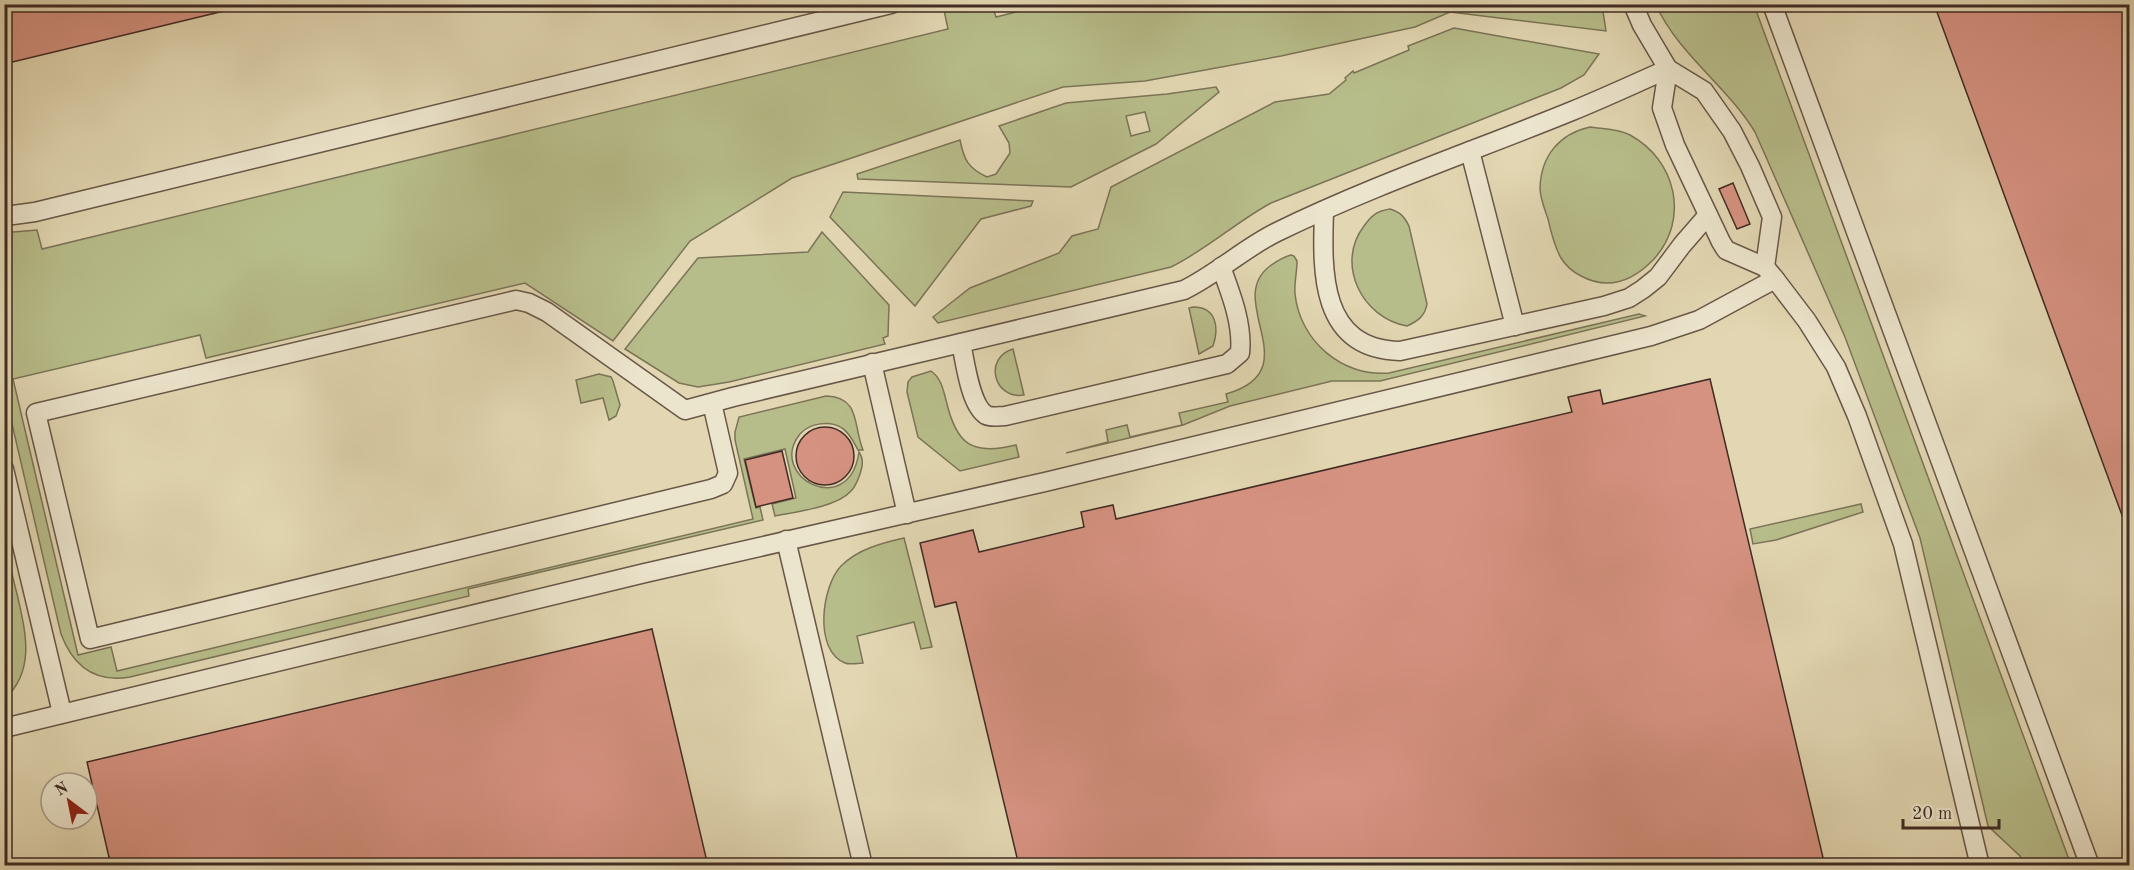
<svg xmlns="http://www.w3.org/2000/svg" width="2134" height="870" viewBox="0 0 2134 870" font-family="'Old Standard TT',serif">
  <rect width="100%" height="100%" fill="#e2d7b2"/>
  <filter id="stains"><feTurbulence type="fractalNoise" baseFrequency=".00333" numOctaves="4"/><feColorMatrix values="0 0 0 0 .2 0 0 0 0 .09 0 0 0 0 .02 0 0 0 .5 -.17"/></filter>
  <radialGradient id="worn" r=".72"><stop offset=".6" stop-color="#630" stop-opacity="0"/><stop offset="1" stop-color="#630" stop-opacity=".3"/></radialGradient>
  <g fill="#b7bd8a" stroke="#7c7458" stroke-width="1.5" fill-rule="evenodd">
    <path d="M1048,4L1602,5L1606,31L1450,12L1415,27L1281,56L1145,81L1063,87L792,178L690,241L613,341L525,283L206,358L200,335L13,379L78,655L111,647L117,671L753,519L735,440V432L739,417L826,396C861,397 853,426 863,450H858C854,443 850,433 842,428C830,420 810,423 800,434C766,476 849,521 859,452C864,459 863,466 860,474C858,480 855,487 851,491C837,507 795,512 775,516L772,504L796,498L785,449L744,459L756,508L760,507L763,520L468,589L469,596L130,677C95,683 73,666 61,634L5,394V230L13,232L37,230L42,249L948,29L944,10L965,5H992L996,17Z"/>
    <path d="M1656,5H1754L2071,865H2023L2020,856L1988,826L1920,538L1845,337L1755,132C1727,86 1679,55 1656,5Z"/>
    <path d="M1454,28L1599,54L1584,75L1561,88L1271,203C1236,222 1206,250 1171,267L938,323L933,317L970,288L1059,253L1072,236L1098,229L1111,187L1275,102L1329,94L1346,80L1345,78L1353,71L1354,73L1409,50L1408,46Z"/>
    <path d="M1216,87L1219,92L1156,144L1071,187L858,179L857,174L960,140C964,160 968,168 987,177L996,174L1010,153L1009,143L999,126L1066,103L1167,94ZM1145,112L1150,131L1131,136L1126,116Z"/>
    <path d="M1590,127C1602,129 1619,129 1630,135C1676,160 1690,219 1654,259C1633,281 1609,291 1581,276C1573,272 1566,266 1561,258C1554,246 1551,232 1548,219C1545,210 1540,198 1540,188C1541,156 1559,134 1590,127Z"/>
    <path d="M843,192L1033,201L1031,206L981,219L915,306L830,217Z"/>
    <path d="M1390,209C1400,212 1404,216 1409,226L1427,304C1425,316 1418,321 1407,326C1362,318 1335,264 1364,226C1372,215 1377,211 1390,209Z"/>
    <path d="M822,232L889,305L888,336L883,338L885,344L729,382L698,387L679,383L625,349L698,258L808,252Z"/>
    <path d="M1291,255L1294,256L1297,261C1297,273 1294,283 1295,294C1300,341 1342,377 1389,373L1639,314L1645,316L1380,381H1332L1230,406L1183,425L1066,453L1108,442L1106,430L1127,425L1130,437L1182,425L1179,413L1228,402L1226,394C1310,370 1223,301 1270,266C1277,261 1283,257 1291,255Z"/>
    <path d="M1193,307C1217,307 1219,328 1213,346L1199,354L1189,308Z"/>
    <path d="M1013,349L1024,395C994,400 983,358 1013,349Z"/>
    <path d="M931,371C941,378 943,389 946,400C956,444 971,456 1016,445L1019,457L960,471L918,437L907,392L908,382L912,377Z"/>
    <path d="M599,374L611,377L613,381L620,405L616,416L609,420L603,398L581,403L576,380Z"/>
    <path d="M1861,504L1863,512L1776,540L1753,544L1750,529Z"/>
    <path d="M904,538L932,647L921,649L914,622L857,636L863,663C858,663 850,665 845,663C813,650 822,586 841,566C858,549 882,543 904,538Z"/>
    <path d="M5,542C9,561 13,579 18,598C26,634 35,670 5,699Z"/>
  </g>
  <g fill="#d69281" stroke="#412c25" stroke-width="1.5">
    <path d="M4,4H253L4,64Z"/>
    <path d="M1934,4H2130V537Z"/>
    <path d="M1733,183L1750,224L1737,229L1719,189Z"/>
    <path d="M1710,379L1825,866H1019L956,602L935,607L920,543L973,530L979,552L1084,527L1081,512L1113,505L1116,519L1572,412L1568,397L1600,390L1603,404Z"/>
    <circle cx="825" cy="456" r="29"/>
    <path d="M782,451L793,498L756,507L745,460Z"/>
    <path d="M652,629L708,866H111L87,762Z"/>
  </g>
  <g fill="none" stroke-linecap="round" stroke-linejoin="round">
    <defs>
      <g id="lane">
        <path d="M1633,4L1642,25L1668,69L1704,91L1732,131L1750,166L1772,217L1765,267"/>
        <path d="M1772,4L2090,866"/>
        <path d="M1668,69L1662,108L1675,145L1721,242L1726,250L1765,267L1775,279L1807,321L1836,367L1857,416L1903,544L1980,866"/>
        <path d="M1470,151L1515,326"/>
        <path d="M1324,211C1322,271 1319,349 1400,351L1604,306L1629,298L1643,289L1658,277L1682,245L1708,215"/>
        <path d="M4,214L13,215L35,212L891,4"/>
        <path d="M961,343C965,361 970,405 986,415C992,418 999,416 1005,416L1227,364L1240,353C1243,324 1231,294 1221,267"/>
        <path d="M872,363L907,514"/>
        <path d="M712,403L728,473L723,484L711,489L90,639L36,413L516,300L529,303L547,312L685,410L733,397L1184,290C1217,274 1244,248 1277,232C1373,185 1474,151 1572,111C1604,98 1636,83 1668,69"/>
        <path d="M4,469L62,713"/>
        <path d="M786,540L863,866"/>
        <path d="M4,728L645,573L1045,482L1651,336L1699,320L1775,279"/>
      </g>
    </defs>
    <use href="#lane" stroke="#695748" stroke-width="21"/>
    <use href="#lane" stroke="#ece5cd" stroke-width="18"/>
  </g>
  <rect width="2134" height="870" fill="none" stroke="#e2d7b2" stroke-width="24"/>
  <rect x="6" y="6" width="2122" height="858" fill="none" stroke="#412c25" stroke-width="3"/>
  <rect x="12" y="12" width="2110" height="846" fill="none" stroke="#412c25" stroke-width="1.5"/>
  <g transform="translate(69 801) rotate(328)"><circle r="28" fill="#ece5cd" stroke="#a89b8a" stroke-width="1.5"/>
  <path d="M0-4.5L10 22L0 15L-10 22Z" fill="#8f2418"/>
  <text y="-9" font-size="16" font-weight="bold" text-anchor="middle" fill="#412c25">N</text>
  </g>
  <path d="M1903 819v9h96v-9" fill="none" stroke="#412c25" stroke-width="3"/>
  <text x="1912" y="819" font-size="18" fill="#412c25" stroke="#ece5cd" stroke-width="4.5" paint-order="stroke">20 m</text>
  <rect width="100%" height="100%" filter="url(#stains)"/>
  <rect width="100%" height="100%" fill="url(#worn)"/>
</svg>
